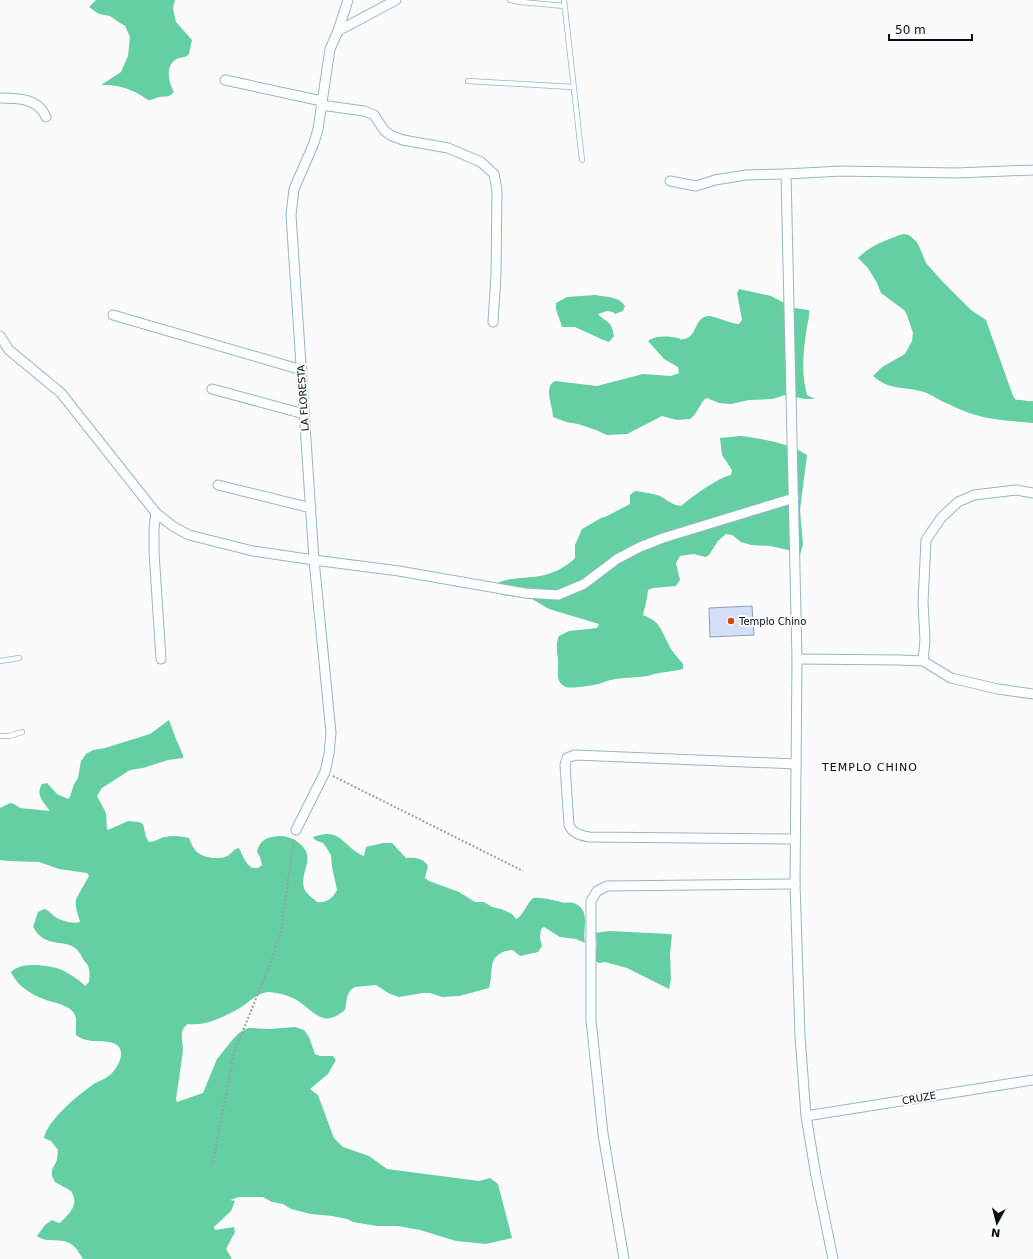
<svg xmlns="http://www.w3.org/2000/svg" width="1033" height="1259" viewBox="0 0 1033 1259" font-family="'DejaVu Sans',sans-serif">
  <rect width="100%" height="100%" fill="#fbfbfb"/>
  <g fill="#63cfa2">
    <path d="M96,0H175L173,8L176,22L192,40L189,54C185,59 180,56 175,60C165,67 169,83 174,92C169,98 165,96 159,97C155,98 152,100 148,100C135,90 118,84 101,85L121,72L128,56L130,37L125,26L120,23L110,16L99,14L89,7Z"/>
    <path d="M903,234L909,235L916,241L919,246L926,263L942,281L971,310L986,320L1013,396L1016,400C1022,399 1027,402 1033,401V423C1012,421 989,420 969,413C962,410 954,407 946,403C939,400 932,395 924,392C904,386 890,391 873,376L882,367L905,354L912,341L913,333L907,315L904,310L881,293L877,283L868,268L858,258C869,246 888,239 903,234Z"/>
    <path d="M739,289L771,296L794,308L809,310V316C804,343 800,368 807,395L815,399H805L785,395L773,399L749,400L731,404L719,403L707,398C700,401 698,414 690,419L677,420L662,416L627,434L607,435L596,430L578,424L566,422L553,417C553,406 543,387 555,381L597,386L643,374L671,376L679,373L678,367L664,359L648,341C655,335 669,336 678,338C681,339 680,340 684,339C697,337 694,319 707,316C713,315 731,324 739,324L742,320L741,315L737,293Z"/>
    <path d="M595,295C605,297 619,296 625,306L623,311L615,314L613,312L607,311L598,314C607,324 611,319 614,336L609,342L601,339L575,327H562C560,319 555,311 556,303L567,297Z"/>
    <path d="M741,436C759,438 793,444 807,455L800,510L803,544L800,555V553L796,554L793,551L770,546L751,545L741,542L732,535L726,534L718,541L709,555L706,557L693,554L680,556L676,563L680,580L676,586L653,588L648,590L647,598L643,615C661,622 660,629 668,643C671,651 678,657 683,664V669C671,672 658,672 648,676C636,678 623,677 611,680C608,680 605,682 602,683C595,685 572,689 566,687C556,683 558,674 558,666C559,655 554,647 559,636L569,631L597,628L599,624L549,609L532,599L502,595L492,588C501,576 526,579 540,576C552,574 567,567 575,558V545L582,529L601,518L605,517L630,504V495L635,491C642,492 650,493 657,495C666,498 670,505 681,506C692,497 717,478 731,475L732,470L722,455L720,438Z"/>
    <path d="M169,720L176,739L183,755V758L168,760L143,768L130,770L102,788L97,796L106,813L107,829L108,830L128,821L139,822L143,824L146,837L149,842C155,842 159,838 165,837C173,835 181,836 189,838C191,843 194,851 200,854C206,858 219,859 225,857C231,855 233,849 239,848C243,856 245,863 252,868H258L262,865L260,857L257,852C258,846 262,840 268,838C277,835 286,835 295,840C320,857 299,869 304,888C306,894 313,898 317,902C327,903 333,898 337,890L332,867L331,855L326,847L323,843L315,840L313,837C342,826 342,847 364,856L366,847L383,843H392L406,858C415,857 423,858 428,866L425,878L429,881L459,892L475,902H484L492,907L501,909L512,914L516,919C524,915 526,904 533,898C543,897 552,900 561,902C565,904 571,901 576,904C591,911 582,930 585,943L576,939L560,937L544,927L541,929L540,938L542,946L538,952L520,956C517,954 515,951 512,950C510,950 506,951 503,952C487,959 494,973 489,988L459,996L442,997L430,993H423L399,997L390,994L376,985L355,987C346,991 347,1001 345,1010C325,1027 317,1015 301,1003C292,996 280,993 269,992C257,992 249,1003 240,1008C223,1017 207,1026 188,1024C178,1030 183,1041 183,1051L176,1099L177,1102L203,1093L217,1059L233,1039L239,1033L248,1028L270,1029L295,1027L304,1030L309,1037L315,1054L320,1056H333L336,1060L328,1074L310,1089L318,1095L332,1133L334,1138L343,1147L369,1156L387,1169L479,1181L490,1178L498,1184L512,1238L486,1244L456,1241L420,1230L398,1226H377L353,1222L347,1219L332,1216L311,1214L291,1209L283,1204L272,1202L263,1197H239L230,1200L235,1201L231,1211L214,1227L215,1230L234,1227L235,1232L226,1249L232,1259H83C79,1253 77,1248 71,1244C61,1237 47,1244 37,1236L45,1225L52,1220L56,1222L60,1223C69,1214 80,1205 71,1191L55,1182L52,1176V1170L57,1160L58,1150L51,1141L44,1138C47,1121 77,1096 91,1086C97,1081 107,1079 112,1073C118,1067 126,1052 117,1045C107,1038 87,1045 76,1035C75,1028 78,1020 74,1013C70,1007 60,1004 53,1002C37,998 18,988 11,972C21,961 50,965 62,970C68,973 81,981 85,986L89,982C90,976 90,969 87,964C85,961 84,961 83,959C72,932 48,954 33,927L38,912L44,909C49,910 50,913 54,916C60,921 73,924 80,922L76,908V899L89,876L87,873L59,869L39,862L8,861L0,860V808L10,803L14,804L20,808L50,811C44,803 35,795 42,784L47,783L57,794L68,799L70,797L74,784L78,778L81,761L86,754L93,750L105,748L150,734Z"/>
    <path d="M609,931L670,934L672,935L670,954L671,979L669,989L627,968L605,962L599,963L595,961L597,942L595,935V933Z"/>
  </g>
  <path fill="#d4e0f9" stroke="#8f9ebb" d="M752,606L754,635L710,637L709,608Z"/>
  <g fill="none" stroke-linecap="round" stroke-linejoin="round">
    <defs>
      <g id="lane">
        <path d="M510,0L521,2L564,6"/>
        <path d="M564,0L582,160"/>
        <path d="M468,81L573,87"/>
        <path d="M0,661L19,658"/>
        <path d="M0,736H9L22,732"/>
      </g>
      <g id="street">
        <path d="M338,31L348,0"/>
        <path d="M225,80L322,101"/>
        <path d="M0,98C18,98 38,98 46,117"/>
        <path d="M321,105L364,111L374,115L384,130L390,135L403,140L448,148L481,162L494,174L497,190L496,275L493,322"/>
        <path d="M670,181L696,186L715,180L746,175L786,174"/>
        <path d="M113,315L302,370"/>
        <path d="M0,336L9,350L61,393L156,513L174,527L189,535L253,551L314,560L399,571L525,593L558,595L584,584L617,559L640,547L663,538L794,498"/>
        <path d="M212,389L304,414"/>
        <path d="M218,485L311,508"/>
        <path d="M156,513L154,529V552L161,659"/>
        <path d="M797,659L899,660L923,661L951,678L998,689L1033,694"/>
        <path d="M923,661L925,640L923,602L926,540L941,518L958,502L974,495L1016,490L1033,493"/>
        <path d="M296,830L325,772L329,754L331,733L314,560L291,215L294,189L314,143L318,129L330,49L338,31L396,0"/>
        <path d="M795,839L589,837C580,835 573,834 569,825L565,765L567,758L575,755L796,764"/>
        <path d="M806,1116L1033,1080"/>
        <path d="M624,1259L603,1134L591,1020V901L597,891L607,886L795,884"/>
        <path d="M833,1259L816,1176L806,1116L800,1036L795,884L797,659L786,174L841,171L956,173L1033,170"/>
      </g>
    </defs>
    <use href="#lane" stroke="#94b7c9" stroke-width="6"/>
    <use href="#street" stroke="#94b7c9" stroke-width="11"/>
    <g stroke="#9a9fa1" stroke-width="2" stroke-dasharray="2 2" stroke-linecap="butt">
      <path d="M333,776L523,871"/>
      <path d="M213,1162L234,1053L272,959L281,932L294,839"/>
    </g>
    <use href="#lane" stroke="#fff" stroke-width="4.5"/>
    <use href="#street" stroke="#fff" stroke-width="9"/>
  </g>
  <circle fill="#cf4811" stroke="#fbfbfb" stroke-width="1.5" cx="731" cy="621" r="4"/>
  <g text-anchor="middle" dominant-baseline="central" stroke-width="4" stroke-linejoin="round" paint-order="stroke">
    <g font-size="10" fill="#030e14" stroke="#fbfbfb">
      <text transform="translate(303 398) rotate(-94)">LA FLORESTA</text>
      <text transform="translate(919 1098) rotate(-10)">CRUZE</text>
    </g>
    <g font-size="10" fill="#030e14" stroke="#fbfbfb" text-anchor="start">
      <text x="739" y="621">Templo Chino</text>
    </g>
    <g font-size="11" letter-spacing="1" fill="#030e14" stroke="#fbfbfb">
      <text x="870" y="767">TEMPLO CHINO</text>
    </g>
  </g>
  <g transform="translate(997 1223) rotate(187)" stroke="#fbfbfb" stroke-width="3" paint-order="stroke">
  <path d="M0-3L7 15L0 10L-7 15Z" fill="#030e14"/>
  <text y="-6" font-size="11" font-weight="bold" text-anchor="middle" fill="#030e14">N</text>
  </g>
  <path d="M889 34v6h83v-6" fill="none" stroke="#030e14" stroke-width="2"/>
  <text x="895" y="34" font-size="12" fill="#030e14" stroke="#fbfbfb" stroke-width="3" paint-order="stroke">50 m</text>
</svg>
